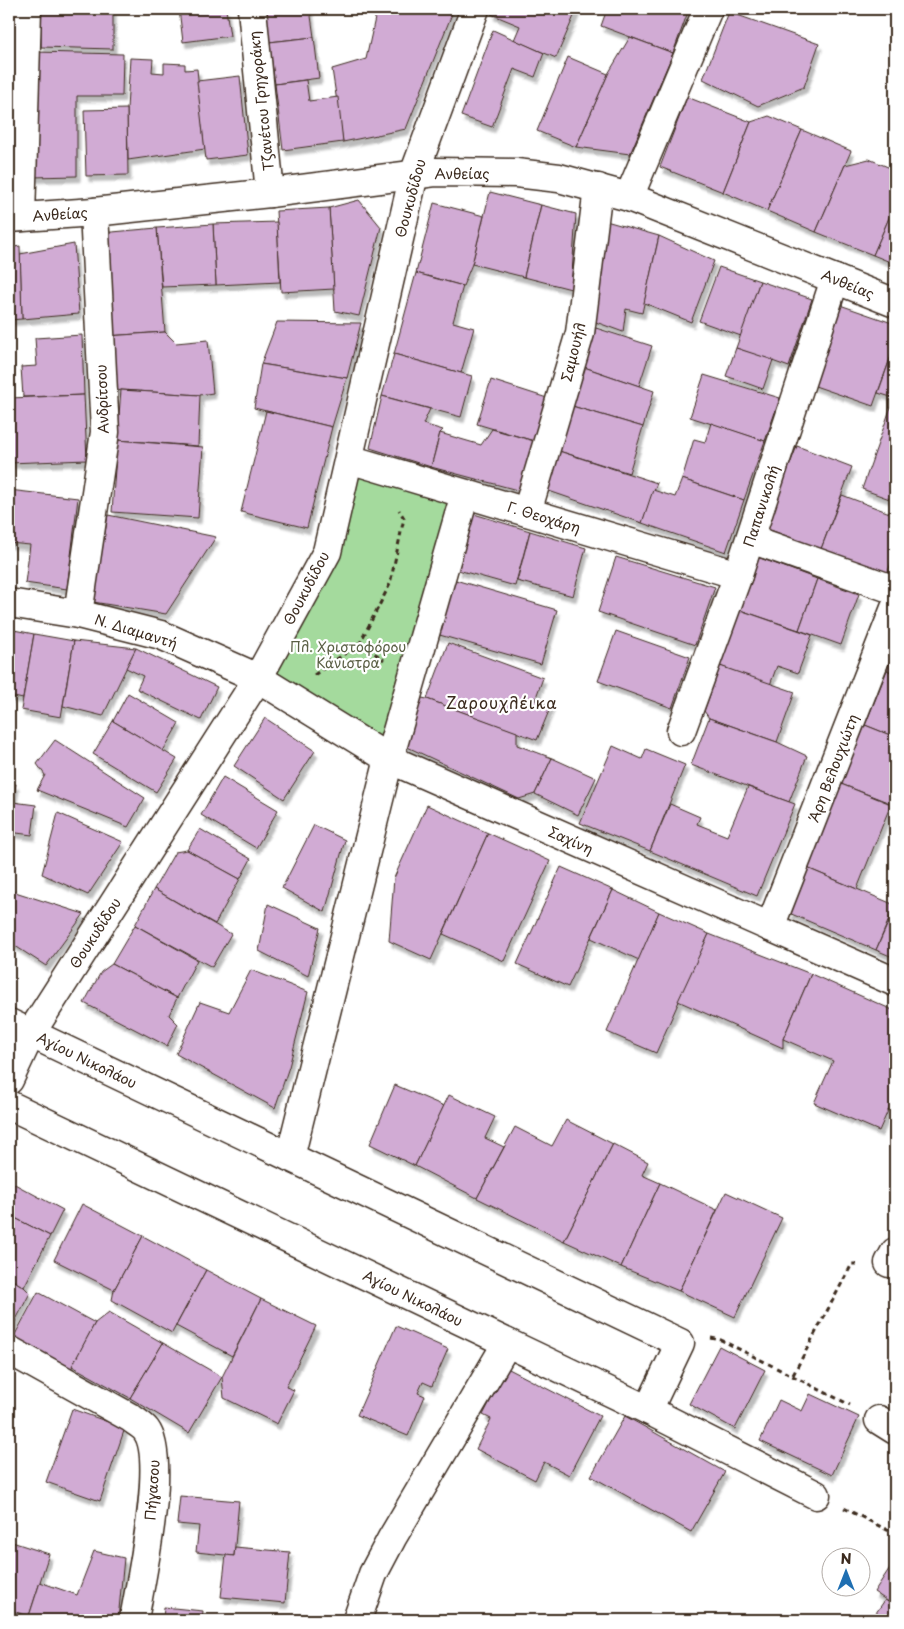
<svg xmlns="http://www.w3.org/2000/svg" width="904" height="1629" viewBox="0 0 904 1629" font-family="'Playpen Sans',sans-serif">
  <defs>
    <filter id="shadow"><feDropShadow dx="3" dy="5.5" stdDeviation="1" flood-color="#0004"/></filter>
  </defs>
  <rect width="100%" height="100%" fill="#fff"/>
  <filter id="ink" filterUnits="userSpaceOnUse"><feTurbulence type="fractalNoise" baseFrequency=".02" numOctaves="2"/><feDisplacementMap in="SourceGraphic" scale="10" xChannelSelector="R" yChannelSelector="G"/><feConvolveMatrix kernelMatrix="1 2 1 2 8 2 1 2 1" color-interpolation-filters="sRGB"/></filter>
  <g filter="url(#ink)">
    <path fill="#a4da9d" stroke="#70825e" d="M349,459L465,494L389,759L258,678L327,552Z"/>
    <g fill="#d1abd4" stroke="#3b2a1e" filter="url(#shadow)">
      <path d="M41,9H113V49L41,47Z"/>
      <path d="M179,9H226L230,36L183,42Z"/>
      <path d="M265,9H310L314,37L269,42Z"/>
      <path d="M377,9H454L406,129L343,142L332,69L366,59Z"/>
      <path d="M493,9H577L556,58L514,40L520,26L491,14Z"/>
      <path d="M607,9H689L673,53L601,26Z"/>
      <path d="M729,12L819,44L804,87L758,106L703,79Z"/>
      <path d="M493,30L544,53L535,77L514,69L492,127L461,116Z"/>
      <path d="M314,37L319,78L275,84L269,42Z"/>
      <path d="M630,37L673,53L630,154L576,147L608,74Z"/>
      <path d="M34,52L123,54L122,96H77V176L33,177Z"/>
      <path d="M568,57L608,74L576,147L537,131Z"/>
      <path d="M130,58L153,59L152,72L164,73V63L185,64V70L197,69L205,149L128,160L127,109Z"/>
      <path d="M240,76L248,155L206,160L197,81Z"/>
      <path d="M306,80L309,101L338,97L343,142L283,150L275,84Z"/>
      <path d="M687,97L751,122L723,192L660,167Z"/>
      <path d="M127,109L128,175L86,176L84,110Z"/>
      <path d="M769,116L802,130L767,211L723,192L751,122Z"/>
      <path d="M802,130L851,151L816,232L767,211Z"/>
      <path d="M869,159L895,170V204L873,255L816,232L845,165Z"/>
      <path d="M490,192L541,205L524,277L472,264Z"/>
      <path d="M359,200L381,227L359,316L335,311L329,208Z"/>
      <path d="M434,203L484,216L472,264L463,286L416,273Z"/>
      <path d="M895,204V264L873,255Z"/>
      <path d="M541,205L576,214L571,289L524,277Z"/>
      <path d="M329,208L334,289L281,292L276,211Z"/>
      <path d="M606,221L659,236L642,313L626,309L623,332L593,321Z"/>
      <path d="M277,222L280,282L216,285L213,224Z"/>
      <path d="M213,224L216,285L162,287L157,228Z"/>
      <path d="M157,228L165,332L107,336L101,233Z"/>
      <path d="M659,236L714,261L691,322L644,303Z"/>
      <path d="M74,244L79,314L22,319L20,254Z"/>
      <path d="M20,246L22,319L9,320V248Z"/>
      <path d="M719,267L760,281L741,336L699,321Z"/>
      <path d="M416,273L463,286L453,322L474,328L461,373L394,354Z"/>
      <path d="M760,281L812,299L789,367L736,348Z"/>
      <path d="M840,305L895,324V345L873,406L812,385Z"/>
      <path d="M277,322L361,323L347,378L261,364Z"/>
      <path d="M596,328L652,346L639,386L584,367Z"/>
      <path d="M165,332L176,343L208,340L213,393L200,395L121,390L111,393L107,336Z"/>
      <path d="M82,335L84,395L23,397L21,367L37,366L35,338Z"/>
      <path d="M895,345V501L862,489L894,398L878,393Z"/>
      <path d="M736,348L773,360L763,389L726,376Z"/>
      <path d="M394,354L472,376L461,417L382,396Z"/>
      <path d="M261,364L347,378L332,427L254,408Z"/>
      <path d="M584,367L654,391L643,427L572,406Z"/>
      <path d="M704,375L780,398L765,441L690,417Z"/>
      <path d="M491,380L547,398L534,441L477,424Z"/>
      <path d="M121,390L200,395L198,446L117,440Z"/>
      <path d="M84,395L87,460L9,463V398Z"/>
      <path d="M382,396L430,409L423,424L443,430L440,433L431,467L370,448Z"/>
      <path d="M572,406L643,427L629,473L559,451Z"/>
      <path d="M266,411L332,427L307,528L241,512Z"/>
      <path d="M711,423L765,441L744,500L682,479L694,439L705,442Z"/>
      <path d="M492,429L534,441L521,491L431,467L440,433L481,445Z"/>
      <path d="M117,440L203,447L198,518L112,512Z"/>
      <path d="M797,446L852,467L821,549L765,528Z"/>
      <path d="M559,451L657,483L642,523L546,490Z"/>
      <path d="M682,479L744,500L726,552L642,523L653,490L675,497Z"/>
      <path d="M9,490L78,498L67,589L25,583L30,545L9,543Z"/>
      <path d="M842,495L895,515V552L887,574L821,549Z"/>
      <path d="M474,514L530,531L515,586L458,570Z"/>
      <path d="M108,515L216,537L166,614L93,602Z"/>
      <path d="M530,531L586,548L573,596L517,581Z"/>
      <path d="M755,556L817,579L799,630L740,610L736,606Z"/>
      <path d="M616,557L715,587L695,645L598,612Z"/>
      <path d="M452,579L557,610L541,664L436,634Z"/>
      <path d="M817,579L859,594L841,645L799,630Z"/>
      <path d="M740,610L812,635L798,673L777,666L770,685L720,666Z"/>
      <path d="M9,629L34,634L23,699L9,696Z"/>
      <path d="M616,631L690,657L672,708L598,681Z"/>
      <path d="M34,634L74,641L61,717L21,710Z"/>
      <path d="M74,641L136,648L103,716L63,706Z"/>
      <path d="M448,643L543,678L535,700L551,706L537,740L427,699Z"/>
      <path d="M136,648L217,687L201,720L137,689L143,676L126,668Z"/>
      <path d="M895,649V674L887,670Z"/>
      <path d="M720,666L795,692L777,742L709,718L704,711Z"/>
      <path d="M887,670L895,674V737L865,725Z"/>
      <path d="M128,693L179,723L163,751L113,721Z"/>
      <path d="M417,697L427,699L517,732V745L552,758L535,794L519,799L403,745Z"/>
      <path d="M265,718L315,751L284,799L234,766Z"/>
      <path d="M709,718L777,742L807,756L789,802L691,765Z"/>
      <path d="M113,721L177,759L156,792L93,754Z"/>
      <path d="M865,725L895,737V805L841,784Z"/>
      <path d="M55,740L145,798L128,827L37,790L45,775L37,764Z"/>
      <path d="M613,746L642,759L646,749L685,765L650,851L580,823Z"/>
      <path d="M552,758L596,778L578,815L535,794Z"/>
      <path d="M223,777L278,810L256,848L201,815Z"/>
      <path d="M9,784H16L13,802L36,805L32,835L9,832Z"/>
      <path d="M841,784L891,804L857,889L807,868Z"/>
      <path d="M748,787L795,804L757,896L650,851L670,804L700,817L697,824L727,836Z"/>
      <path d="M427,805L488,833L431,960L389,941L394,878Z"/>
      <path d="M58,813L123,842L88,895L42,874Z"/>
      <path d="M314,825L345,840L325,912L282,888Z"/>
      <path d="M200,829L251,859L240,879L187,850Z"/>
      <path d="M488,833L550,861L504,961L443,934Z"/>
      <path d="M187,850L240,879L215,924L154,889L175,852Z"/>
      <path d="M561,867L613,890L568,987L517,964Z"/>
      <path d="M807,868L895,905L876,950L789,913Z"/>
      <path d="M154,889L231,934L212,967L135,925Z"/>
      <path d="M9,890L84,914L46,966L9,942Z"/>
      <path d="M613,890L659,912L639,960L591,938Z"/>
      <path d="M268,904L320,928L308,976L259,951Z"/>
      <path d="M659,912L709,934L656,1053L607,1032Z"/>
      <path d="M889,921L895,924V958L876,950Z"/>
      <path d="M135,925L197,960L177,998L112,964Z"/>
      <path d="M709,934L811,974L783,1039V1048L678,1001Z"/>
      <path d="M112,964L177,998L169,1015L178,1024L167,1046L84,1003L101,972Z"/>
      <path d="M251,970L308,992L289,1067L275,1108L176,1054L200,1002L229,1012Z"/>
      <path d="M811,974L895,1011V1095L879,1131L814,1103L833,1061L783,1039Z"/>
      <path d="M395,1085L444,1106L415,1166L370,1144Z"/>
      <path d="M449,1095L495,1117L485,1138L504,1147L477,1198L415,1166Z"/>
      <path d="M566,1120L613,1144L564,1241L477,1198L515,1127L552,1146Z"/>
      <path d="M613,1144L648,1162L642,1175L660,1183L621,1267L564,1241Z"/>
      <path d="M9,1181L63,1210L50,1236L9,1215Z"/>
      <path d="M660,1183L717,1210L679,1291L621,1267Z"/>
      <path d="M726,1192L782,1218L735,1317L679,1291Z"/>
      <path d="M82,1204L143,1236L114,1290L54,1260Z"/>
      <path d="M9,1215L50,1236L24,1287L9,1278Z"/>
      <path d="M143,1236L206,1270L172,1333L112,1300L114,1290Z"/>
      <path d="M206,1270L261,1299L232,1356L176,1326Z"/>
      <path d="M9,1278L24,1287L30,1293L9,1333Z"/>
      <path d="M38,1292L95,1323L70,1371L12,1340Z"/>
      <path d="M261,1299L316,1326L286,1387L294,1390L277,1424L224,1398L222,1377Z"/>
      <path d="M109,1312L163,1343L130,1398L72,1366L95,1323Z"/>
      <path d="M396,1326L448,1349L432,1386L423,1382L418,1393L425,1396L408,1436L357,1415Z"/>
      <path d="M163,1343L222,1377L189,1433L130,1398Z"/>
      <path d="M719,1346L765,1370L735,1429L689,1404Z"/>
      <path d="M507,1368L600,1416L569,1475L544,1462L535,1480L476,1449L491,1419L483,1415Z"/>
      <path d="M810,1394L859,1417L832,1475L760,1441L779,1400L802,1411Z"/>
      <path d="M72,1409L125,1428L100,1501L46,1482Z"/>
      <path d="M625,1416L725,1472L691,1532L591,1476Z"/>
      <path d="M180,1496L239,1501L234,1556L196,1552L199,1526L177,1524Z"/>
      <path d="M9,1541L49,1554L29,1616L9,1610Z"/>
      <path d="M235,1547L290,1552L285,1603L221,1597L226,1555L234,1556Z"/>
      <path d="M94,1551L124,1558L118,1620H41L29,1616L40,1582L77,1595Z"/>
      <path d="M895,1560V1606L874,1592Z"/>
      <path d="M885,1600L895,1606V1620H871Z"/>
      <path d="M164,1607L203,1611L202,1620H163Z"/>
    </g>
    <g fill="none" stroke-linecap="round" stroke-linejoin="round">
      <defs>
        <g id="minor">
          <path d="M252,9L270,193"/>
          <path d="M629,197L708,9"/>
          <path d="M21,217L27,9"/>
          <path d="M349,459L738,575"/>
          <path d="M527,512L580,333L598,188"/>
          <path d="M751,539L895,590"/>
          <path d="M9,603L78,614L161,635L258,678L389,759L895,982"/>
          <path d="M78,614L105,432L94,212"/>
          <path d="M681,731L738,575L835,279"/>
          <path d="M770,927L895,608"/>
          <path d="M9,1023L680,1343L648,1410"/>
          <path d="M9,1080L31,1033L258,678L327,552L414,174L475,9"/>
          <path d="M9,1105L648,1410L816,1495"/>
          <path d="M290,1157L389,759L465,494"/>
          <path d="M889,1263L895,1252"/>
          <path d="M9,1350L131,1418C136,1422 143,1426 146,1430C168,1459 140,1583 134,1620"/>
          <path d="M879,1420L895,1430"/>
          <path d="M357,1620L373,1574L392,1538L507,1343"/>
        </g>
        <path id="secondary" d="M9,218L94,212L270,193L435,172L516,173L559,178L629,197L895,303"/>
      </defs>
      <use href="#minor" stroke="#3b2a1e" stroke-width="31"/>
      <use href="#secondary" stroke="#3b2a1e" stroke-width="31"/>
      <g stroke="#3b2a1e" stroke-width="3" stroke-dasharray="5 4" stroke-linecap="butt">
        <path d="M360,643L384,660"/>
        <path d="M314,675L360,643L390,584L404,518L399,510"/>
        <path d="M711,1338L721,1340L850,1405"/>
        <path d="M793,1375L852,1264H856"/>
        <path d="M844,1508L895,1534"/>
      </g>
      <use href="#minor" stroke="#fff" stroke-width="28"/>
      <use href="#secondary" stroke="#fff" stroke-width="28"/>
    </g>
  </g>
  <g text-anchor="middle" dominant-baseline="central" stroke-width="4.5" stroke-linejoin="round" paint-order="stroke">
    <g font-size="14" fill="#3b2a1e" stroke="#fff">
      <text transform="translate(261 101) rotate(-96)">Τζανέτου Γρηγοράκη</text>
      <text x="462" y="173">Ανθείας</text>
      <text transform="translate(410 198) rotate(-75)">Θουκυδίδου</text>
      <text transform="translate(60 214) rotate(-4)">Ανθείας</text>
      <text transform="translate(848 284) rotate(22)">Ανθείας</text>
      <text transform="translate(573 352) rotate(-76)">Σαμουήλ</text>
      <text transform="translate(102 399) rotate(-92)">Ανδρίτσου</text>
      <text transform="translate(761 506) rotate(-72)">Παπανικολή</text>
      <text transform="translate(544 517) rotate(17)">Γ. Θεοχάρη</text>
      <text transform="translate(306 588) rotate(-62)">Θουκυδίδου</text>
      <text transform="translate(136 631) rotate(17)">Ν. Διαμαντή</text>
      <text transform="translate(833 768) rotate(-69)">Άρη Βελουχιώτη</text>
      <text transform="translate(571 840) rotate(24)">Σαχίνη</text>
      <text transform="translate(95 933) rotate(-57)">Θουκυδίδου</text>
      <text transform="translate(87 1060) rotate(26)">Αγίου Νικολάου</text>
      <text transform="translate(413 1298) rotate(26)">Αγίου Νικολάου</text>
      <text transform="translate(152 1490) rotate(-86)">Πήγασου</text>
    </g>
    <g font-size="14" fill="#5a5f44" stroke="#fff">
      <text x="348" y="646">Πλ. Χριστοφόρου<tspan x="348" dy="16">Κάνιστρα</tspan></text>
    </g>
    <g font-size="16" letter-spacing="1" fill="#3b2a1e" stroke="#fff">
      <text x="502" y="702">Ζαρουχλέικα</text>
    </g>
  </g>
  <rect width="904" height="1629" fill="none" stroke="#fff" stroke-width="30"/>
  <rect x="15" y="15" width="874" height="1599" fill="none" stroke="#3b2a1e" stroke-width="2" filter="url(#ink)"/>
  <g transform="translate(846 1572)"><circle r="24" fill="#ffffff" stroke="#b1aaa5"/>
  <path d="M0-4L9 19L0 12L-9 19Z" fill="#1f6fb2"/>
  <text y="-8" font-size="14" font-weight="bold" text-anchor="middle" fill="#3b2a1e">N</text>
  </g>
</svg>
